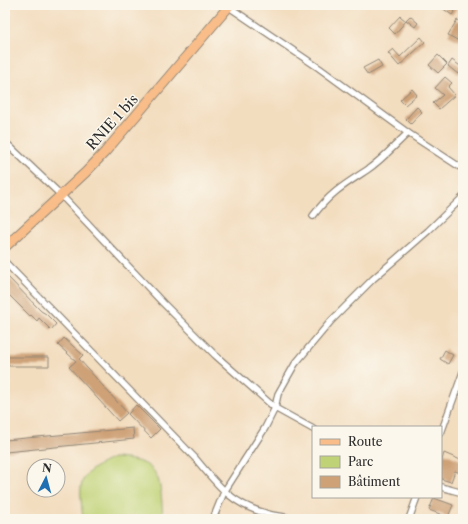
<svg xmlns="http://www.w3.org/2000/svg" width="468" height="524" viewBox="0 0 468 524" font-family="'Libre Caslon Text',serif">
  <rect width="100%" height="100%" fill="#fbf7ec"/>
  <filter id="ink" filterUnits="userSpaceOnUse"><feTurbulence type="fractalNoise" baseFrequency=".025" numOctaves="2"/><feDisplacementMap in="SourceGraphic" scale="8" xChannelSelector="R" yChannelSelector="G"/><feConvolveMatrix kernelMatrix="1 2 1 2 8 2 1 2 1" color-interpolation-filters="sRGB"/></filter>
  <filter id="wash" filterUnits="userSpaceOnUse"><feTurbulence type="fractalNoise" baseFrequency=".012" numOctaves="4" result="noise"/><feDisplacementMap in="SourceGraphic" scale="16" xChannelSelector="R" yChannelSelector="G"/><feGaussianBlur stdDeviation="0.9" result="paint"/><feColorMatrix in="noise" values="0 0 0 0 0 0 0 0 0 0 0 0 0 0 0 0 0 1.4 0 .05"/><feComposite in="paint" operator="in"/></filter>
  <g filter="url(#wash)">
    <rect width="100%" height="100%" fill="#f3ddbf"/>
    <path fill="#bfd275" stroke="#757e50" d="M113,458C162,460 160,476 163,519H83C79,482 76,475 113,458Z"/>
    <g id="blocks">
      <g fill="#cea177">
        <path d="M444,5H459L452,15L442,8Z"/>
        <path d="M400,16L406,21L395,34L389,28Z"/>
        <path d="M410,16L418,23L415,27L406,20Z"/>
        <path d="M457,20L463,23V34L459,41L448,35Z"/>
        <path d="M421,37L425,42L399,66L388,53L393,49L400,57Z"/>
        <path d="M438,55L447,64L438,73L429,65Z"/>
        <path d="M378,60L382,67L368,75L363,68Z"/>
        <path d="M452,60L463,68L458,74L448,66Z"/>
        <path d="M445,77L452,83L448,87L455,95L439,109L433,103L443,95L435,88Z"/>
        <path d="M412,89L417,95L405,105L400,100Z"/>
        <path d="M417,107L422,112L411,124L406,119Z"/>
        <path d="M5,274L41,311L46,314L56,324L51,330L39,318L37,321L31,315L30,316L5,291Z"/>
        <path d="M64,338L83,355L79,359L127,413L118,421L69,367L76,361L58,345Z"/>
        <path d="M445,350L453,355L448,364L440,359Z"/>
        <path d="M5,357H49V366H9V364L5,365Z"/>
        <path d="M136,405L160,429L151,438L128,414Z"/>
        <path d="M133,428L134,439L6,452L5,440Z"/>
        <path d="M444,453L463,461V474L455,471L451,482L441,479L442,460Z"/>
        <path d="M434,498L453,505L448,517L429,510Z"/>
      </g>
    </g>
  </g>
  <g filter="url(#ink)">
    <use href="#blocks" fill-opacity="0" stroke="#8f8475" stroke-width="1"/>
    <g fill="none" stroke-linecap="round" stroke-linejoin="round">
      <defs>
        <g id="street">
          <path d="M229,7L319,68L408,133L463,169"/>
          <path d="M5,142L61,195L163,303L215,355L275,408L313,429"/>
          <path d="M313,216C330,193 344,185 367,170C382,160 395,145 408,133"/>
          <path d="M5,262L195,458C216,483 231,504 265,513C274,516 283,516 292,519"/>
          <path d="M441,433L463,372"/>
          <path d="M441,487L463,493"/>
          <path d="M213,519L224,492L265,428L275,408L278,394L295,364L331,321L373,279L428,231L463,197"/>
          <path d="M409,519L417,497"/>
        </g>
        <path id="primary" d="M5,247L86,172L105,152L230,5"/>
      </defs>
      <use href="#street" stroke="#8f8475" stroke-width="8"/>
      <use href="#primary" stroke="#8f8475" stroke-width="11"/>
      <use href="#street" stroke="#fff" stroke-width="5.5"/>
      <use href="#primary" stroke="#f8bd89" stroke-width="9"/>
    </g>
  </g>
  <g text-anchor="middle" dominant-baseline="central" stroke-width="3" stroke-linejoin="round" paint-order="stroke">
    <g font-size="14" fill="#2b2b2b" stroke="#fbf7ec">
      <text transform="translate(112 122) rotate(-48)">RNIE 1 bis</text>
    </g>
  </g>
  <rect width="468" height="524" fill="none" stroke="#fbf7ec" stroke-width="20"/>
  <rect x="312" y="426" width="130" height="72" fill="#fbf7ec" stroke="#a8a59f"/>
  <rect x="320" y="439" width="20" height="6" fill="#f8bd89" stroke="#a8a59f"/>
  <text x="348" y="446" font-size="12" fill="#2b2b2b">Route</text>
  <rect x="320" y="456" width="20" height="12" fill="#bfd275" stroke="#a8a59f"/>
  <text x="348" y="466" font-size="12" fill="#2b2b2b">Parc</text>
  <rect x="320" y="476" width="20" height="12" fill="#cea177" stroke="#a8a59f"/>
  <text x="348" y="486" font-size="12" fill="#2b2b2b">Bâtiment</text>
  <g transform="translate(46 478) rotate(6)"><circle r="19" fill="#fbf7ec" stroke="#a8a59f"/>
  <path d="M0-3L7 15L0 10L-7 15Z" fill="#1f6fb2"/>
  <text y="-6" font-size="11" font-weight="bold" text-anchor="middle" fill="#2b2b2b">N</text>
  </g>
</svg>
